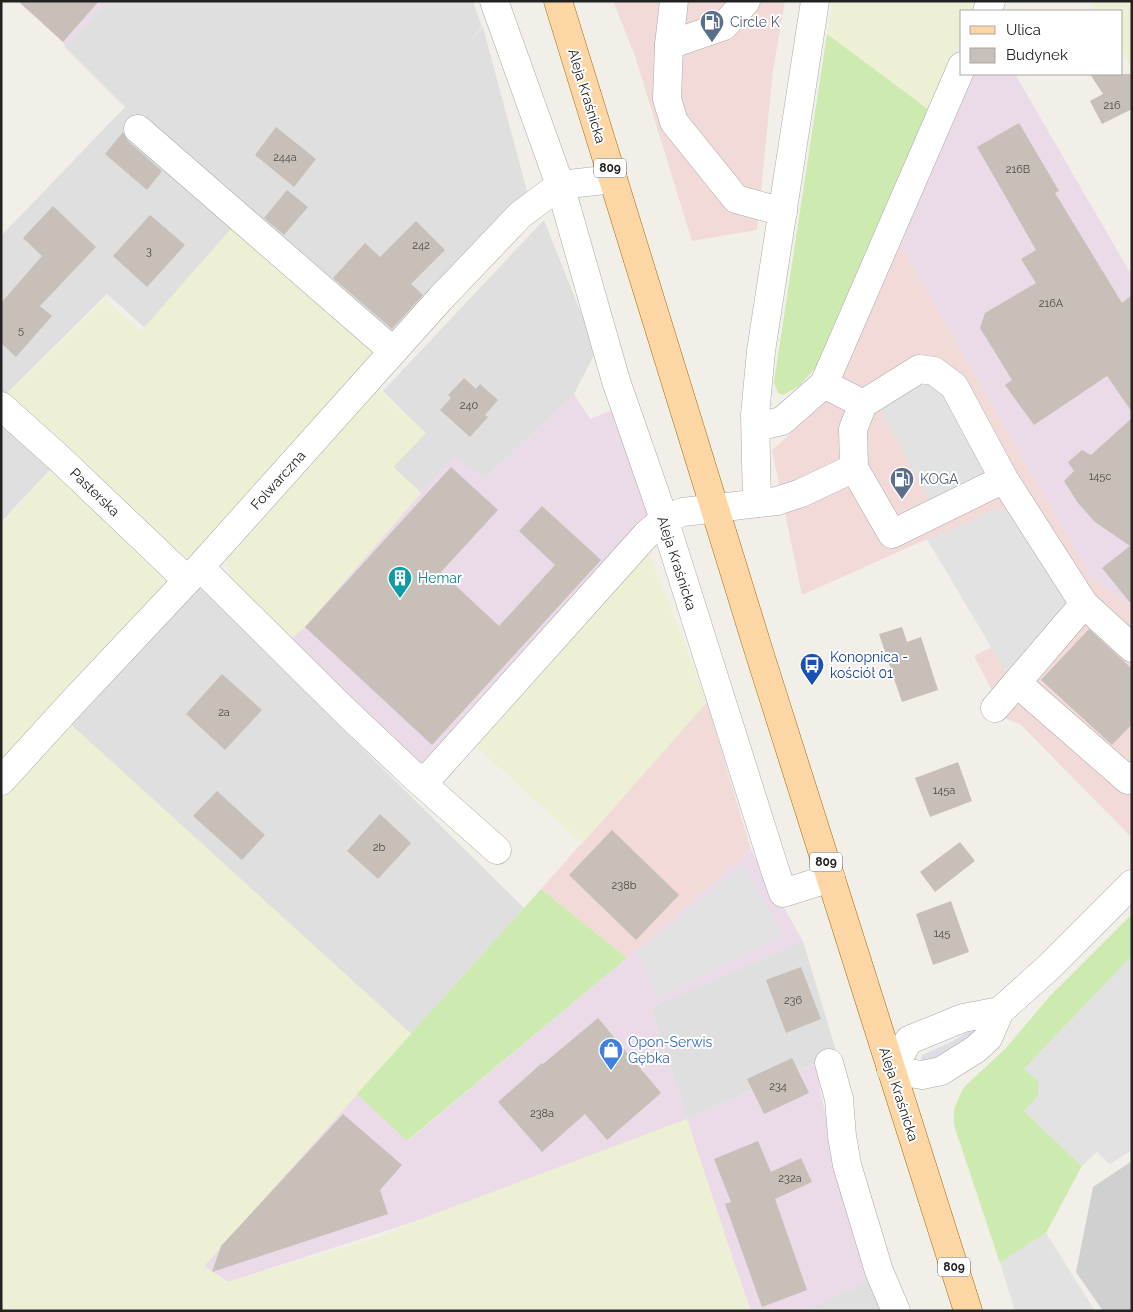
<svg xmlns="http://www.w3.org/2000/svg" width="1133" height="1312" viewBox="0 0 1133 1312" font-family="Raleway,sans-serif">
  <rect width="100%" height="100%" fill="#f2efe9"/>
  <g fill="#e0dfdf">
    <path d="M107,1H473L482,27L465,47L483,27L528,195L390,336L145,328L107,294L1,399V236L125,107L65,47Z"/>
    <path d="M544,220L596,351L574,394L486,478L421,493L393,467L425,433L383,391Z"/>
    <path d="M1,406L60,459L1,522Z"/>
    <path d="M197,585L524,908L411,1034L69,723Z"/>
    <path d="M803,941L837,1054L687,1119L651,1007Z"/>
    <path d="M871,1280L881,1311H805Z"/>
  </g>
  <g fill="#f2dad9">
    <path d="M613,1H785L773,70L757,230L692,241L635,56Z"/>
    <path d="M894,234L1092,579L1132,606V838L1020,724L984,710L996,698L974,656L992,647L927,539L802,595L772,450L823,405Z"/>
    <path d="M707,702L751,850L627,958L541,889Z"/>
  </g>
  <g fill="#ebdbe8">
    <path d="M18,1H107L65,47L63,42Z"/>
    <path d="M971,74H1015L1132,276V606L1092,579L894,234Z"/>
    <path d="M574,394L590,419L613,410L650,520L424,767L289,641L454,456L486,478Z"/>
    <path d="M751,850L803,941L651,1007L687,1119L815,1064L832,1147L871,1280L805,1311H751L735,1265L413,1222L228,1282L204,1266L357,1094L408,1141L627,958Z"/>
  </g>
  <path fill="#d0d0d0" d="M1132,1161V1311H1103L1076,1272L1093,1187Z"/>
  <g fill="#eef0d5">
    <path d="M833,1H979L975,11H962V40L929,110L827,34Z"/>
    <path d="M1090,1H1132V69L1122,53V11H1096Z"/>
    <path d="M244,214L390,336L199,553L189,557L173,555L1,399L105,299L141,331Z"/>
    <path d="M376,387L426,433L393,467L421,493L305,627L289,641L232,585L226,562L235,543Z"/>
    <path d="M60,459L162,570L163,582L157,599L1,771V525Z"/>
    <path d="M647,547L707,702L582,844L478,748L479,731Z"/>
    <path d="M69,723L411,1034L204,1266L228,1282L379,1237L413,1222L687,1119L750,1311H1V797Z"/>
  </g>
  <g fill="#cdebb0">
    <path d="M827,34L929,110L829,353L799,386L783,395L778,393L774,382Z"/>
    <path d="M541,889L627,958L407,1141L357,1094Z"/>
    <path d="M1132,914V956L1024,1069L1039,1081L1038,1096L1024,1111L1082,1166L1046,1233L1000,1263L954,1125V1109L963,1088L1006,1048L1049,997Z"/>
  </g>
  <g fill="#e2e2e2">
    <path d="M922,380L943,387L983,459L980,475L933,506L881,411L886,402Z"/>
    <path d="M1005,509L1017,517L1067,605L1010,679L927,539L956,528L990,510Z"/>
    <path d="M743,865L783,935L657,998L637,953Z"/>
    <path d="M1132,956V1150L1110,1164L1097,1152L1082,1166L1024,1111L1038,1096L1039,1082L1024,1069Z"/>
    <path d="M1046,1233L1095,1311H1015L1000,1263Z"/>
  </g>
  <path fill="#dddde8" d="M978,1026L982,1030L936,1058L924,1062L921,1060L922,1055L951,1042Z"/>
  <g fill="#c7bfb8">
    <path d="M18,1H99L63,42Z"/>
    <path d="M1090,74H1132V109L1102,124L1090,101L1103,94Z"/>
    <path d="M1019,123L1059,191L1055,193L1122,303L1132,295V412L1107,376L1034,425L1005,385L1012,380L980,328L985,313L1036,283L1021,259L1036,250L977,147Z"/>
    <path d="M276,127L316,159L294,187L255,155Z"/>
    <path d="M123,132L128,141L162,171L147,190L105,154Z"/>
    <path d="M287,190L308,207L284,235L264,218Z"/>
    <path d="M53,206L96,247L40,306L52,316L16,357L1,343V303L42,256L23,238Z"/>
    <path d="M150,215L185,245L147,287L113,256Z"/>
    <path d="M416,221L445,250L411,284L423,295L392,329L333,278L365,243L380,257Z"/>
    <path d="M464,378L476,389L480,384L498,400L485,415L488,417L470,437L440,410L451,398L448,395Z"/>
    <path d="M1132,418V605L1102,568L1130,546L1095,522L1078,503L1064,481L1074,471L1068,462L1082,450L1091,455Z"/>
    <path d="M451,467L498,510L441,572L499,626L555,565L519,531L542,506L601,560L432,745L305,627Z"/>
    <path d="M902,627L907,642L921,637L938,690L902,702L879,634Z"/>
    <path d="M1089,629L1132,669V724L1112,745L1041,680Z"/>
    <path d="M222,674L262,710L225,750L186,714Z"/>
    <path d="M958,762L972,801L930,817L915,778Z"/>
    <path d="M217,791L265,835L242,860L193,816Z"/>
    <path d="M380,814L411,843L378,879L347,851Z"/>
    <path d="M612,830L679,895L636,940L569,875Z"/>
    <path d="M960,842L975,861L935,892L920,872Z"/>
    <path d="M951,901L969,952L933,965L916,914Z"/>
    <path d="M801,967L821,1019L786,1033L766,980Z"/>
    <path d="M598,1018L661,1093L607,1140L585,1114L542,1152L498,1102L542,1063L543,1064Z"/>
    <path d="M792,1058L809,1093L764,1114L747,1079Z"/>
    <path d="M343,1114L402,1165L380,1190L388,1214L212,1272L221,1246Z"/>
    <path d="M758,1141L771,1172L801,1158L812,1182L775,1199L807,1290L762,1307L725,1204L731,1202L714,1159Z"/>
  </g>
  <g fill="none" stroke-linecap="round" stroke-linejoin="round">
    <defs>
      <g id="minor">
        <path d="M494,1L560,185L616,381L664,519L775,870L783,893L831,878"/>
        <path d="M674,1L669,45L667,99L674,122L736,199L783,212"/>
        <path d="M987,11L991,1"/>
        <path d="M669,45L724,26L746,1"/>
        <path d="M138,129L393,351"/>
        <path d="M824,384L863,404"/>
        <path d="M1,406L60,459L187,580"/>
        <path d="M756,427L782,421L824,384L962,66"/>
        <path d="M1004,479L892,534L854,468L853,429L863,404L919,369L934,371L954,386L1004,479L1084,604L1132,648"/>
        <path d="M757,503L755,415L761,351L815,1"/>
        <path d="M200,567L343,709L416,778L430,776L646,535L664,519L683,512L777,501L801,493L854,468"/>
        <path d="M1017,683L1128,780L1132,776"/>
        <path d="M995,708L1084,604"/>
        <path d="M416,778L497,850"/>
        <path d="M1,781L73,702L200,567L440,299L520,215L560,185L613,179"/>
        <path d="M1000,1011L963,1018L909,1040L891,1070L922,1075L941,1071L976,1049L988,1038L1000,1011L1049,967L1132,884"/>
        <path d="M829,1063L839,1099L842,1136L847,1165L879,1271L896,1311"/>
      </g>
      <path id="major" d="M558,1L760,655L968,1311"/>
    </defs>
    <use href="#minor" stroke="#a9a9a9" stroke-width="29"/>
    <use href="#major" stroke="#a06b00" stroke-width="29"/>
    <use href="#minor" stroke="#fff" stroke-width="28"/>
    <use href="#major" stroke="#fcd6a4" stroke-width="28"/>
  </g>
  <defs>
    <symbol id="fuel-pin" viewBox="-11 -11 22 30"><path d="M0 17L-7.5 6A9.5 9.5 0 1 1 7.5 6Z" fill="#5c6f8a" stroke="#fff"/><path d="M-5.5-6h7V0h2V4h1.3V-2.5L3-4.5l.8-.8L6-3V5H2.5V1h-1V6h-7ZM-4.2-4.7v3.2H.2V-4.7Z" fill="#fff"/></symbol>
    <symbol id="building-pin" viewBox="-11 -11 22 30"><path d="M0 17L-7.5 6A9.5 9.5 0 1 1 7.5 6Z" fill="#0f9aa8" stroke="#fff"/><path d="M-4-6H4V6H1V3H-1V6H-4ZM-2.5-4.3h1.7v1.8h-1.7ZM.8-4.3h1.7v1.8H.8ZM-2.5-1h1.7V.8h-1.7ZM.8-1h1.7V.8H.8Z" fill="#fff"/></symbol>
    <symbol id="bus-pin" viewBox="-11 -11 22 30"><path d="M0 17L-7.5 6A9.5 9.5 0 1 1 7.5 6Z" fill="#1a4fb4" stroke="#fff"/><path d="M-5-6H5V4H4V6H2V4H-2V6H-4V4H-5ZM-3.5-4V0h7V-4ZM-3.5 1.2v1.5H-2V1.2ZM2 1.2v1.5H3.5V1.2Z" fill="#fff"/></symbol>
    <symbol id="shop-pin" viewBox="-11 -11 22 30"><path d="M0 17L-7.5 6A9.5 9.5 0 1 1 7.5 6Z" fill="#3f7fe0" stroke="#fff"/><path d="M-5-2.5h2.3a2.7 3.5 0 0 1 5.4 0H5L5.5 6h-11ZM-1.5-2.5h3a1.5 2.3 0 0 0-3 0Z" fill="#fff"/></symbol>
  </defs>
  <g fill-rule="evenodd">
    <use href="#fuel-pin" x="698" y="8" width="28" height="38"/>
    <use href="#fuel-pin" x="888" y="465" width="28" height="38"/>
    <use href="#building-pin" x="386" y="564" width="28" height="38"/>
    <use href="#bus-pin" x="798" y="651" width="28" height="38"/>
    <use href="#shop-pin" x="597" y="1036" width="28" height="38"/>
  </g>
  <g text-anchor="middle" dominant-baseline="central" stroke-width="4" stroke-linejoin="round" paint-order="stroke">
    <g font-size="11" fill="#4b4948">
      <text x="1112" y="105">216</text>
      <text x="285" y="157">244a</text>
      <text x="1018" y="169">216B</text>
      <text x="421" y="245">242</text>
      <text x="149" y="251">3</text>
      <text x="1051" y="303">216A</text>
      <text x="21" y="330">5</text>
      <text x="469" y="405">240</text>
      <text x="1100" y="476">145c</text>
      <text x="224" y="712">2a</text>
      <text x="944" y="790">145a</text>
      <text x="379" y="847">2b</text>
      <text x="624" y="885">238b</text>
      <text x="942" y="933">145</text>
      <text x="793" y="1000">236</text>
      <text x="778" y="1086">234</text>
      <text x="542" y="1113">238a</text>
      <text x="790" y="1178">232a</text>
    </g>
    <g fill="#fff" stroke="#646464" stroke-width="1">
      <rect x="594" y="158.5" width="32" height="19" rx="4"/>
      <rect x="810" y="852.5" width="32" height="19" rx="4"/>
      <rect x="938" y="1257.5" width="32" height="19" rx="4"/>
    </g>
    <g font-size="12" font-weight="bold" fill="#222">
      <text x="610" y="168">809</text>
      <text x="826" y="862">809</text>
      <text x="954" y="1267">809</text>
    </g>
    <g font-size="14" fill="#4e5e75" stroke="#fff" text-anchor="start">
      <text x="730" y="22">Circle K</text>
      <text x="920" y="479">KOGA</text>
    </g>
    <g font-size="14" fill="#222" stroke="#fff">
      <text transform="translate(587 96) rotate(73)">Aleja Kraśnicka</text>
      <text transform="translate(278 480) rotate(-48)">Folwarczna</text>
      <text transform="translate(95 492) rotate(44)">Pasterska</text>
      <text transform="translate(677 563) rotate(72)">Aleja Kraśnicka</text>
      <text transform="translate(899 1094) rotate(72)">Aleja Kraśnicka</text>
    </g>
    <g font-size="14" fill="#0d838f" stroke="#fff" text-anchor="start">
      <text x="418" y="578">Hemar</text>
    </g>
    <g font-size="14" fill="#164399" stroke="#fff" text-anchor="start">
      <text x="830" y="657">Konopnica -<tspan x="830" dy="16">kościół 01</tspan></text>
    </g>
    <g font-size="14" fill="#366cbe" stroke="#fff" text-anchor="start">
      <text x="628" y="1042">Opon-Serwis<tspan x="628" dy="16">Gębka</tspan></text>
    </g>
  </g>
  <rect width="1133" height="1312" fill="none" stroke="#222222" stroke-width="5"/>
  <rect x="960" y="10" width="162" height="65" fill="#ffffff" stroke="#a7a7a7"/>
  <rect x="970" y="26" width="25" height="8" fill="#fcd6a4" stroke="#a7a7a7"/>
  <text x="1006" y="35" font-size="15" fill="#222222">Ulica</text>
  <rect x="970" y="48" width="25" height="15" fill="#c7bfb8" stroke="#a7a7a7"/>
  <text x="1006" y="60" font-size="15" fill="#222222">Budynek</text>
</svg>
